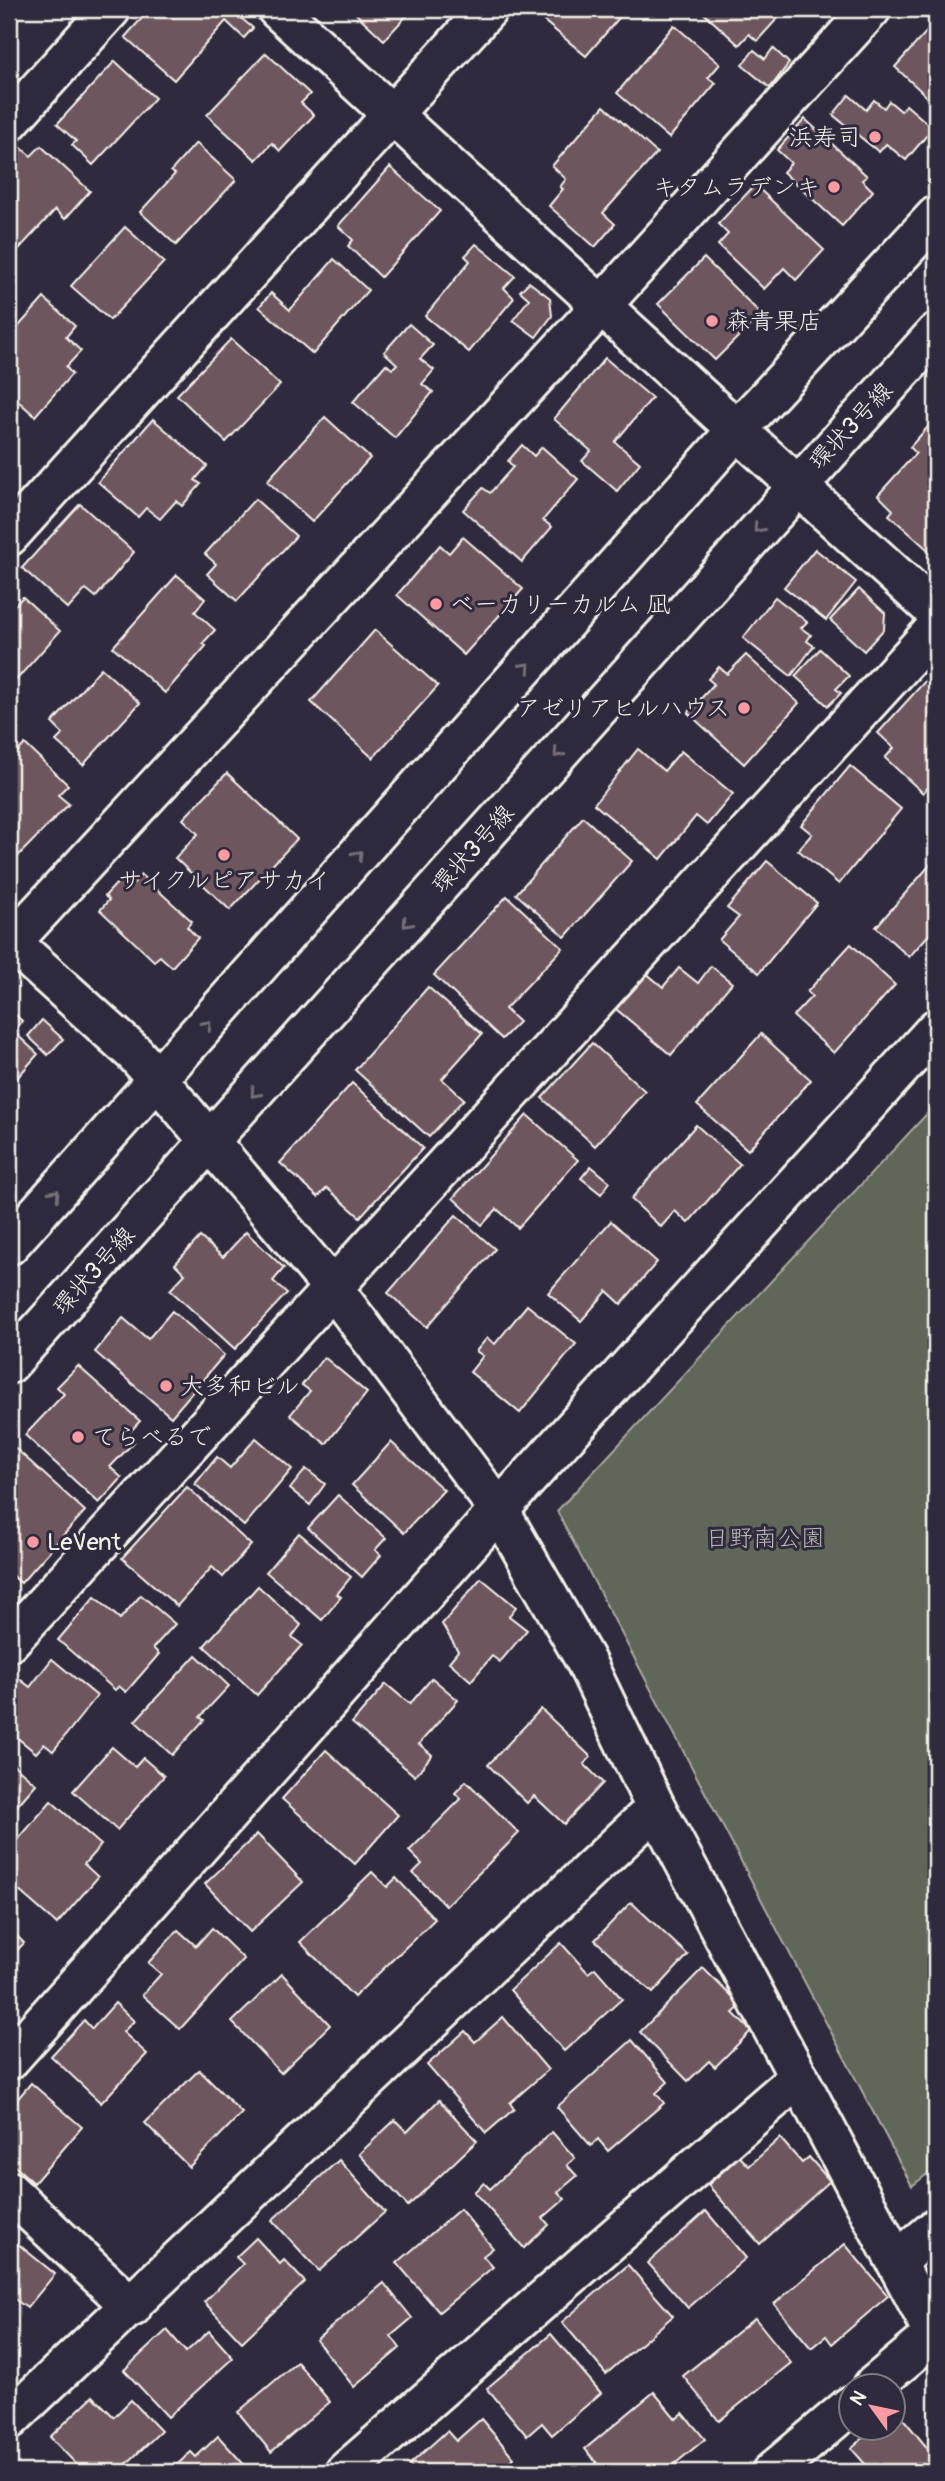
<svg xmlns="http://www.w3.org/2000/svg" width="945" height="2481" viewBox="0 0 945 2481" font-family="Pangolin,'Klee One',sans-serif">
  <rect width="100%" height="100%" fill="#2f2a3d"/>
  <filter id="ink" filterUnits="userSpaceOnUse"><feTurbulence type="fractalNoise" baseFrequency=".0143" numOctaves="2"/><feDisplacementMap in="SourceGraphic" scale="14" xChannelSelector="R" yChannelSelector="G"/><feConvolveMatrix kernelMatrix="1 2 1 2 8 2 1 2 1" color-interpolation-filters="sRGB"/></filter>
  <g filter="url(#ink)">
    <path fill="#616658" stroke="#aaaca0" stroke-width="2" d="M936,1104V2167L912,2186L557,1511Z"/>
    <g fill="#6e575f" stroke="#f4f1e8" stroke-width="2">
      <path d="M150,9H230L253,28L244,38L226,21L174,80L125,37Z"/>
      <path d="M351,9H413L384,40Z"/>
      <path d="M554,9H622L625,11L586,56L544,21Z"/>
      <path d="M699,9H786L757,41L749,34L739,45Z"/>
      <path d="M936,21V105L895,67Z"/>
      <path d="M674,25L720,64L708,78L716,83L669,138L617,93Z"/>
      <path d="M773,48L789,63L770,88L742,65L754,50L765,59Z"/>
      <path d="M266,53L310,94L301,103L314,115L280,151L272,143L256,160L207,115Z"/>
      <path d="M115,61L155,98L93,165L72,145L76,141L57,124Z"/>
      <path d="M849,95L866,110L874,100L884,108L889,101L901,111L906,105L933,128L906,160L886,144L879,152L833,115Z"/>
      <path d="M604,106L657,153L603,213L615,224L595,247L549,206L563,189L560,187L566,179L552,166Z"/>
      <path d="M805,119L867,176L862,180L873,191L842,226L783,172L791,163L777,150Z"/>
      <path d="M196,143L236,180L176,245L140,212L175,174L171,171Z"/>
      <path d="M19,146L31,156L41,146L90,191L65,219L55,210L18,250L9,241V157Z"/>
      <path d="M390,167L440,211L381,277L348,246L353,240L338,226Z"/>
      <path d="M755,185L824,250L796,280L784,268L764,289L718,245L728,234L718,224Z"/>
      <path d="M125,227L164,262L110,320L71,286Z"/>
      <path d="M476,244L515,276L504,288L514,298L469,352L425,316L470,261L465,256Z"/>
      <path d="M704,258L761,314L715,360L658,304Z"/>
      <path d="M334,259L368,290L313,354L259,307L271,293L290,310Z"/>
      <path d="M529,282L550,298L552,316L536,337L513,320L529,299L520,291Z"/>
      <path d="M44,298L75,326L66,337L81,351L66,367L72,374L35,416L9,393V337Z"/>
      <path d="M409,324L433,345L420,359L434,370L422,384L433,392L395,438L353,402L386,364L392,369L397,364L384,352Z"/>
      <path d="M231,339L280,385L226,442L177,395Z"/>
      <path d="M605,358L652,398L615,442L640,463L617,491L582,461L591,451L554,419Z"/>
      <path d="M325,417L370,458L312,522L267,481Z"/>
      <path d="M153,419L207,466L195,480L201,484L182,506L176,501L160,519L146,508L138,517L98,482Z"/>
      <path d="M935,419L936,420V557L889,515L893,510L878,495L916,453L910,447Z"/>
      <path d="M522,445L534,456L542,447L578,479L543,520L552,527L522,562L463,510L483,488L490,493L513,467L508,461Z"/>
      <path d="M255,499L296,536L237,601L207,574L216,564L205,554Z"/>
      <path d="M80,504L134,552L96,597L86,589L68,609L22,568Z"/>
      <path d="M463,537L523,589L464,655L397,595L440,545L449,553Z"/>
      <path d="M815,549L856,582L826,620L784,587Z"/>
      <path d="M177,575L205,599L195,612L215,630L203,643L206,646L165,693L113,647Z"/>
      <path d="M859,589L885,613L884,629L864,651L830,620Z"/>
      <path d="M23,597L60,631L9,688V602L14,606Z"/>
      <path d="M775,597L807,622L801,628L811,635L807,641L814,646L791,676L743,638Z"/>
      <path d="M375,630L438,686L373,758L311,702Z"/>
      <path d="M820,649L849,676L836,689L841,693L828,706L795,676Z"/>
      <path d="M746,655L799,703L744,764L688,713L714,684L708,679L719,667L727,674Z"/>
      <path d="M101,668L140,703L83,765L56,741L63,734L52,723Z"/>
      <path d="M936,669V778L923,793L885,758L894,748L878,733Z"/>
      <path d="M25,744L68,785L58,795L69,804L13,861L9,857V761Z"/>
      <path d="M638,749L664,771L681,751L733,794L707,825L696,816L661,859L594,804Z"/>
      <path d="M850,766L901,809L839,884L798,850L812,834L801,825Z"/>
      <path d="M227,773L297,839L230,910L175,858L198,834L183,819Z"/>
      <path d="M583,817L632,861L565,937L516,894Z"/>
      <path d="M936,858V931L933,930L909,957L876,927Z"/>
      <path d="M767,861L817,903L759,973L719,940L739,917L727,908Z"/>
      <path d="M141,875L192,921L187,927L198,938L172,967L160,956L154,961L100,910L109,900L105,896L119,881L128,889Z"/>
      <path d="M507,896L563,948L505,1009L519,1022L502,1039L434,975Z"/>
      <path d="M851,944L895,985L834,1053L793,1016L812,996L807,992Z"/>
      <path d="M711,966L732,983L671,1055L616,1009L646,973L663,987L679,968L698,983Z"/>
      <path d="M428,987L482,1034L442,1079L464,1099L429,1137L355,1070Z"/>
      <path d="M9,1009L22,1021L14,1032L38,1054L9,1087Z"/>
      <path d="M42,1020L63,1039L48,1055L28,1036Z"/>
      <path d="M761,1034L811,1080L748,1150L697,1105Z"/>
      <path d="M592,1043L645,1091L595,1146L542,1098Z"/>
      <path d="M352,1083L423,1148L360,1217L327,1188L318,1197L280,1163Z"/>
      <path d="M527,1115L578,1160L518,1228L497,1209L482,1225L453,1198Z"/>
      <path d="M696,1125L740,1164L688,1223L675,1211L661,1227L631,1199Z"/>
      <path d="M591,1166L610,1182L601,1194L581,1178Z"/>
      <path d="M456,1215L495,1249L427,1327L388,1293Z"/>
      <path d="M611,1221L657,1262L621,1304L607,1291L581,1321L548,1293Z"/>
      <path d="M246,1232L284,1268L273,1281L287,1293L235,1349L170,1290L185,1274L175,1264L200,1237L223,1257Z"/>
      <path d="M527,1305L576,1344L520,1413L470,1372L483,1356L476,1351L487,1338L495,1344Z"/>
      <path d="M172,1311L224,1355L171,1417L95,1352L123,1318L148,1339Z"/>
      <path d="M324,1357L367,1393L326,1444L290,1415L310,1391L302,1385Z"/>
      <path d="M78,1366L140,1421L126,1436L134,1442L110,1467L122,1478L99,1503L25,1435L64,1394L57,1387Z"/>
      <path d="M256,1438L292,1469L244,1526L195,1484L217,1457L230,1468Z"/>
      <path d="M391,1442L444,1490L404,1533L352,1485Z"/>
      <path d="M14,1447L85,1511L21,1583L9,1573V1453Z"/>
      <path d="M306,1469L325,1484L310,1505L290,1489Z"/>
      <path d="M187,1487L251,1545L223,1577L212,1567L177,1606L122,1558Z"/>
      <path d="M338,1495L386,1538L375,1550L381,1555L362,1577L308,1528Z"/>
      <path d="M299,1533L351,1577L337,1594L341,1597L322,1620L266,1572Z"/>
      <path d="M481,1578L516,1607L509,1616L527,1630L500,1662L492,1656L471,1681L449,1662L458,1651L442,1624Z"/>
      <path d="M258,1586L301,1625L292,1637L302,1645L257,1695L204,1646Z"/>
      <path d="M141,1595L175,1624L153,1648L159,1654L126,1692L119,1686L115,1690L58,1640L95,1597L120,1619Z"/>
      <path d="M196,1655L229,1686L200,1717L204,1720L172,1755L135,1721Z"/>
      <path d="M52,1659L97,1696L53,1751L44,1744L36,1753L9,1731V1680L13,1674L30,1687Z"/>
      <path d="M432,1678L458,1700L419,1744L432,1755L415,1776L352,1723L386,1684L410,1704Z"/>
      <path d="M541,1709L591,1757L584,1764L603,1783L564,1824L534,1796L527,1803L488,1765Z"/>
      <path d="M112,1747L135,1767L143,1758L164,1776L117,1830L73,1791Z"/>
      <path d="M326,1750L398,1815L355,1864L282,1799Z"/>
      <path d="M9,1761L36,1784L9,1815Z"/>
      <path d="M466,1781L519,1833L446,1906L413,1873L422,1864L409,1851L461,1799L455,1793Z"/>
      <path d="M51,1801L101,1845L84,1864L98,1877L57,1924L9,1882V1850Z"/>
      <path d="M257,1834L303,1882L250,1932L205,1884Z"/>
      <path d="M372,1872L387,1887L396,1878L435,1919L354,1997L300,1942Z"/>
      <path d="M631,1902L688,1955L653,1993L595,1940Z"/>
      <path d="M9,1907L18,1916L9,1926Z"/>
      <path d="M9,1928L24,1943L9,1959Z"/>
      <path d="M212,1928L244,1959L180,2029L142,1995L161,1974L148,1963L178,1930L196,1946Z"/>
      <path d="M561,1943L588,1973L595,1968L622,1999L564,2051L510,1990Z"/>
      <path d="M703,1968L741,2006L733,2013L751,2031L715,2067L709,2061L688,2081L640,2032Z"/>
      <path d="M282,1974L330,2025L281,2073L232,2022Z"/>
      <path d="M115,2003L134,2021L123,2032L147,2054L101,2103L51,2056L84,2020L92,2029Z"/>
      <path d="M503,2017L548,2070L510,2103L514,2109L486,2133L427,2065L465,2031L475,2042Z"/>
      <path d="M632,2040L668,2082L656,2093L664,2103L608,2151L598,2139L591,2146L557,2107Z"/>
      <path d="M199,2070L242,2113L189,2167L145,2123Z"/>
      <path d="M31,2083L82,2127L34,2183L9,2161V2109Z"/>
      <path d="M439,2100L477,2141L408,2206L359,2154L395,2120L407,2132Z"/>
      <path d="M552,2132L575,2158L567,2165L577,2176L558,2192L565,2199L543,2218L549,2225L524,2248L474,2192L484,2183L490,2189Z"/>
      <path d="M780,2138L802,2163L809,2157L830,2181L760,2244L708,2185L739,2156L749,2166Z"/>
      <path d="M339,2160L385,2212L319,2271L272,2220Z"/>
      <path d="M460,2209L493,2248L483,2256L493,2267L439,2312L397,2263Z"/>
      <path d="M706,2211L746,2258L688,2308L648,2263Z"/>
      <path d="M256,2238L280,2264L284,2260L305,2282L242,2342L204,2302L243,2264L236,2257Z"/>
      <path d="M18,2244L55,2274L27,2308L13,2298L9,2304V2247L13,2251Z"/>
      <path d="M845,2244L888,2296L832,2344L826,2336L811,2348L774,2304Z"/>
      <path d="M628,2265L673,2316L606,2374L562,2322Z"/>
      <path d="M384,2283L412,2318L391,2336L400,2348L354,2387L316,2340Z"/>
      <path d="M755,2318L791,2363L719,2421L683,2376Z"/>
      <path d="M167,2330L186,2352L209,2331L233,2358L168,2417L124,2370Z"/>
      <path d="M551,2334L601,2393L552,2435L542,2423L527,2436L487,2388Z"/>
      <path d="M297,2362L330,2402L271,2452L238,2412Z"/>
      <path d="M654,2392L676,2419L683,2413L705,2439L665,2472H604L585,2449Z"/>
      <path d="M93,2396L114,2417L131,2400L161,2431L118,2472H84L50,2437Z"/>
      <path d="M896,2410L929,2450L936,2443V2472H872L851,2448L874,2428H892V2413Z"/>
      <path d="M481,2419L514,2458L498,2472H416L409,2465L447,2431L456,2441Z"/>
      <path d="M218,2436L249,2470L247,2472H169L191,2452L196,2457Z"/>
    </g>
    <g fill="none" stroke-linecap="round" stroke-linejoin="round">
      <defs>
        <g id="minor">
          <path d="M277,9L936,612"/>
          <path d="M9,122L111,9"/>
          <path d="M9,536L488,9"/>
          <path d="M9,940L135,1054L158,1080L332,1287L499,1510L585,1660L656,1808L936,2337"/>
          <path d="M9,945L601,306L871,9"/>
          <path d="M9,1245L736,431L936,216"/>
          <path d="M9,1364L936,333"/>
          <path d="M9,1642L936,628"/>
          <path d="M9,2060L499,1510L936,1029"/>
          <path d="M9,2191L132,2307"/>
          <path d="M898,2260L936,2228"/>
          <path d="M873,2386L935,2334"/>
          <path d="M9,2420L656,1808"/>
          <path d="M345,2472L799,2077"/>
          <path d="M772,2472L850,2406"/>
        </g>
      </defs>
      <use href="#minor" stroke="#f4f1e8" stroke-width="44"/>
      <use href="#minor" stroke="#2f2a3d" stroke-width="38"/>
    </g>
    <defs><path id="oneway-chevron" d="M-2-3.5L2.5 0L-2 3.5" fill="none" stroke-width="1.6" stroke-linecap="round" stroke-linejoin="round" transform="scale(1.75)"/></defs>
    <g stroke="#747079">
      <use href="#oneway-chevron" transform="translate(758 528) rotate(132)"/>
      <use href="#oneway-chevron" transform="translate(526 667) rotate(-48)"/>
      <use href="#oneway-chevron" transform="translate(558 753) rotate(132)"/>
      <use href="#oneway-chevron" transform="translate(358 855) rotate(-48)"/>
      <use href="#oneway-chevron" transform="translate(407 923) rotate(132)"/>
      <use href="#oneway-chevron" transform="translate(207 1025) rotate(-48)"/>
      <use href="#oneway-chevron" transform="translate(255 1093) rotate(132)"/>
      <use href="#oneway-chevron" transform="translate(55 1194) rotate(-48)"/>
    </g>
  </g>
  <g fill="#ff9aa2" stroke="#2f2a3d" stroke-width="2.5">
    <circle cx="875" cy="137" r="7"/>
    <circle cx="834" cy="187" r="7"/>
    <circle cx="712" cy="321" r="7"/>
    <circle cx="436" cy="604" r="7"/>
    <circle cx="744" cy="708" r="7"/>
    <circle cx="224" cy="855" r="7"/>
    <circle cx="166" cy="1386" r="7"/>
    <circle cx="78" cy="1437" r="7"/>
    <circle cx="33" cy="1542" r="7"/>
  </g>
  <g text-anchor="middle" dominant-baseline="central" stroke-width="6" stroke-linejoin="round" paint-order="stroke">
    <g font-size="24" fill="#f4f1e8" stroke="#2f2a3d" text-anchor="start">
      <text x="861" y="137" text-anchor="end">浜寿司</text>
      <text x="820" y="187" text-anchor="end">キタムラデンキ</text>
      <text x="726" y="321">森青果店</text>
      <text x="450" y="604">ベーカリーカルム 凪</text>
      <text x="730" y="708" text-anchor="end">アゼリアヒルハウス</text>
      <text x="224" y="880" text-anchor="middle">サイクルピアサカイ</text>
      <text x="180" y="1386">大多和ビル</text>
      <text x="92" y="1437">てらべるで</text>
      <text x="47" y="1542">LeVent</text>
    </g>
    <g font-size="24" fill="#f4f1e8" stroke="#2f2a3d">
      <text transform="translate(851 426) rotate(-47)">環状3号線</text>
      <text transform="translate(473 849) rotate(-48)">環状3号線</text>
      <text transform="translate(94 1271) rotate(-48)">環状3号線</text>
    </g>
    <g font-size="24" fill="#b9b9ae" stroke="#2f2a3d">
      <text x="765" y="1538">日野南公園</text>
    </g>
  </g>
  <rect width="945" height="2481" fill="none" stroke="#2f2a3d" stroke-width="35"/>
  <rect x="18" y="18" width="910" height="2446" fill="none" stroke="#f4f1e8" stroke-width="2.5" filter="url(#ink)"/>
  <g transform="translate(872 2407) rotate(303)"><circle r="33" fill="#2f2a3d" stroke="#7e7a81" stroke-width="2"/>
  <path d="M0-5L12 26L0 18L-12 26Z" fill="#ff9aa2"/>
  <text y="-10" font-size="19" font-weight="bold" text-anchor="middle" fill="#f4f1e8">N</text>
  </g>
</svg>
